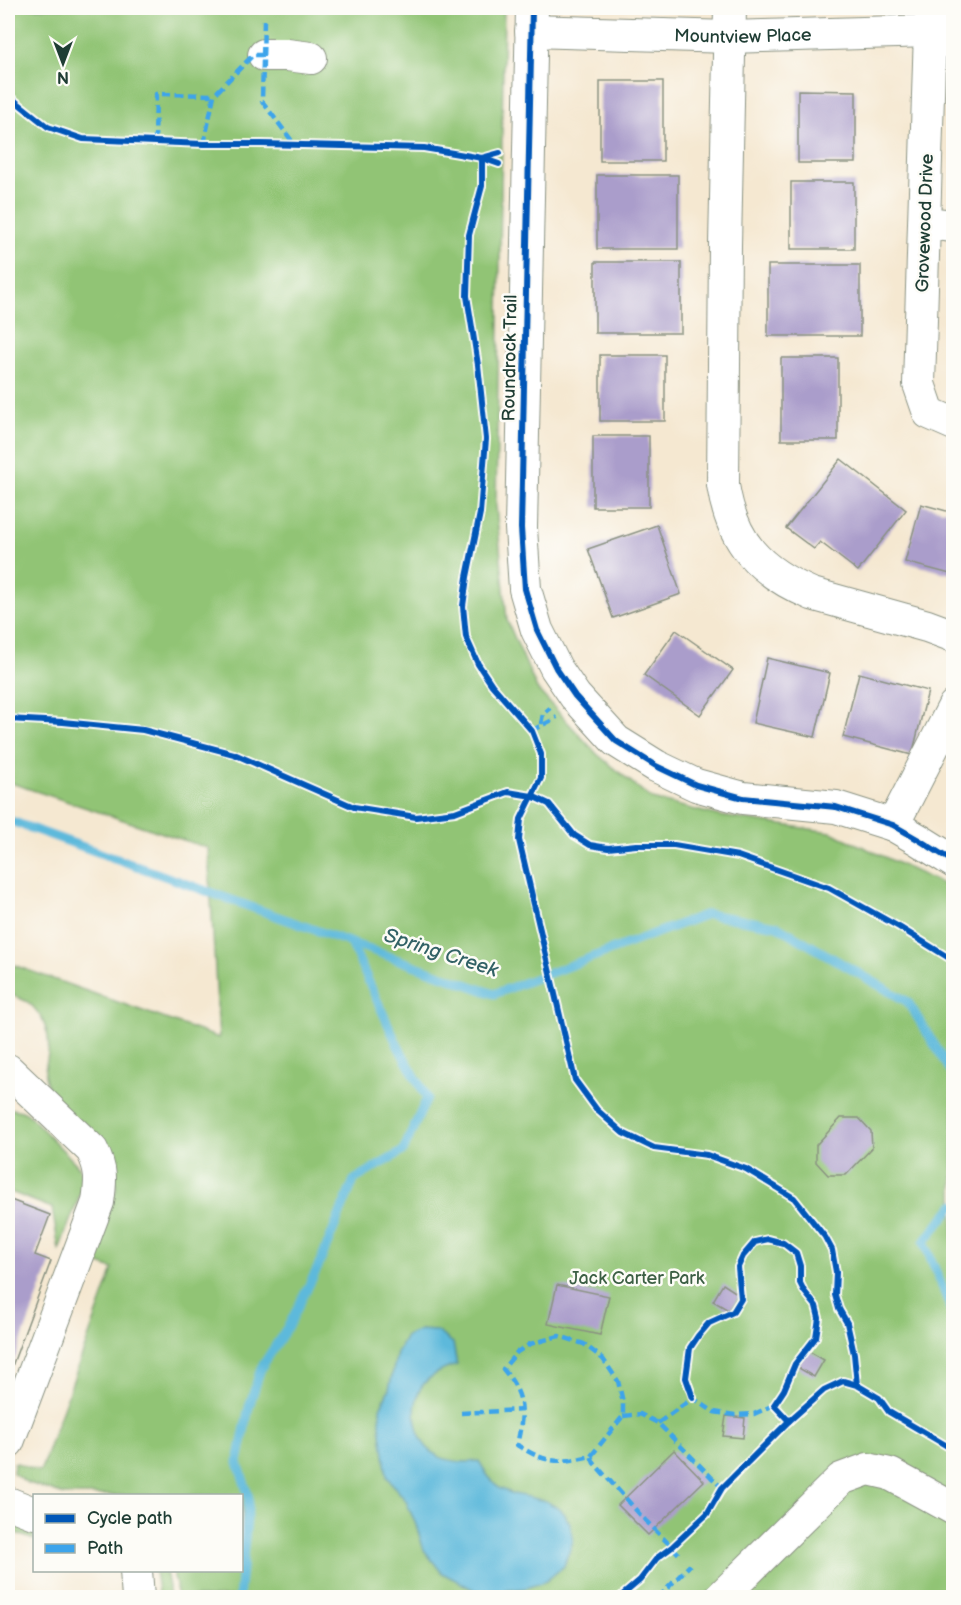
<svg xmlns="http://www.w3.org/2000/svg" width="961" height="1605" viewBox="0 0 961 1605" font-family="'Balsamiq Sans',sans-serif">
  <rect width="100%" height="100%" fill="#fdfcf7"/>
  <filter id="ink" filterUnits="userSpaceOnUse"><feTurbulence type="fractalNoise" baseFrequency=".0167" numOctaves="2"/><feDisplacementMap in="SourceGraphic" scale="12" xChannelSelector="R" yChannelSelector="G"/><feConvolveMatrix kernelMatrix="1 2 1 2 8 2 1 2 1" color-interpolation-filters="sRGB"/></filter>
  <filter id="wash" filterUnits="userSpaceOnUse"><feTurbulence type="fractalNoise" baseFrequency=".008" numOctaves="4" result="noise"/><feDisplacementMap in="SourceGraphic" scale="24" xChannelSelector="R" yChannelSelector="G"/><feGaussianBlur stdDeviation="1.35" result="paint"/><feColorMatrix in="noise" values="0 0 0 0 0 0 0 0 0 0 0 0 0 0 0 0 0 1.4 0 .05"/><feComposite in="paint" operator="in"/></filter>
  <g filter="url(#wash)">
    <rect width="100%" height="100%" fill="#f5e8d1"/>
    <g fill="#91c475" stroke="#588054" stroke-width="1.5">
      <path d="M8,8H504L496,506L507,620L537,689L597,754L652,799L720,816L831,832L943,884L953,896V1597H176V1583L172,1571L242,1570V1496L64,1495L26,1482L13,1473L14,1464L17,1463L40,1472L113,1269L93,1262L91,1258L116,1190L115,1176L49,1089C41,1069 46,1072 48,1053C51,1035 43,1015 29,1003C23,999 14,996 8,994V963L219,1038L208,848L8,782Z"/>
      <path d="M12,1109L22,1111L28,1114L79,1167L83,1181L82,1189L59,1250L52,1208L8,1191V1110Z"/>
      <path d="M8,1521L34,1531V1540L8,1530Z"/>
      <path d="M155,1571H166L169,1587V1597H159Z"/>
    </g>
    <path fill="#5db9db" stroke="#3e7b88" stroke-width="1.5" d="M420,1330L436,1331L453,1343L457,1365C444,1369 431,1374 422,1386C417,1393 415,1405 415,1413C417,1452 442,1466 479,1461L488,1476L499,1488L514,1494L546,1501L561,1510L570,1523L573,1541L564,1566L546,1581L526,1588L502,1591H476L442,1573L424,1550L416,1525L406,1501L387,1477L380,1425V1408L389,1389L397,1353L406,1336Z"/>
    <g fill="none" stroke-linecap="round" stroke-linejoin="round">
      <g stroke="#5db9db" stroke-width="9">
        <path d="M8,820L494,994L707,914L777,926L908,1002L954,1076"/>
        <path d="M954,1205L924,1242L954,1316"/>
        <path d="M239,1598L249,1498L238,1462L249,1407L261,1368L290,1323L318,1267L354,1180L403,1151L427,1098L398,1046L351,943"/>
      </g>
    </g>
    <g id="blocks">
      <g fill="#aa9dcb">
        <rect x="600" y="81" width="63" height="80"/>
        <path d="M798,90L856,91V163H798Z"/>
        <rect x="597" y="175" width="81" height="74"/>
        <rect x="791" y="182" width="63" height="67"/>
        <rect x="595" y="262" width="86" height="71"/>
        <rect x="768" y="265" width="92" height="71"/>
        <rect x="600" y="355" width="65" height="66"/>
        <rect x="781" y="358" width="57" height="82"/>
        <rect x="593" y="436" width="56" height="71"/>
        <path d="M841,459L906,510L858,571L820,542L814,549L786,528Z"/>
        <path d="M921,504L954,513V575L905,562Z"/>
        <path d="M657,525L681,594L613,618L588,549Z"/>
        <path d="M676,630L733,670L700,715L644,675Z"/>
        <path d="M767,658L830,673L815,737L753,723Z"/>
        <path d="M859,673L928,691L912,755L843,737Z"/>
        <path d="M841,1118H859L871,1131L872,1148L846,1175H828L816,1162V1145Z"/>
        <path d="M8,1199L50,1215L35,1255L51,1261L8,1377Z"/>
        <path d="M723,1284L740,1295L730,1311L713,1301Z"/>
        <path d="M557,1285L609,1296L600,1335L548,1324Z"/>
        <path d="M807,1350L824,1360L814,1377L797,1367Z"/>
        <path d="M726,1416L745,1418L743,1438L723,1436Z"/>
        <path d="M674,1450L704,1481L648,1535L618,1505Z"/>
      </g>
    </g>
  </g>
  <g filter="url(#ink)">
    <use href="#blocks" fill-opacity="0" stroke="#8a9282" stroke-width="1.5"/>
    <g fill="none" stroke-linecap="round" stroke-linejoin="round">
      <defs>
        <g id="minor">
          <path d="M532,8L521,528L525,589L537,630L556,668L575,696L616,741L656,766L696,785L743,798L836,807L893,825L919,840L954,862"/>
          <path d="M730,8L725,245L723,485C732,543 759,571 812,594L927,626L954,636"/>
          <path id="s1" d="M531,31L729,37L930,31L954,32"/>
          <path d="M930,31L919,384L929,413L954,424"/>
          <path d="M264,55H287L311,58"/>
          <path d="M925,223L954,226"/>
          <path d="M893,825L954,706"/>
          <path d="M8,1070L92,1150C102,1170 101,1180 98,1202L8,1442"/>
          <path d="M8,1503L34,1513"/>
          <path d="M136,1570L138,1598"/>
          <path d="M720,1598L841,1479L868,1469L890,1474L954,1509"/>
        </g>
      </defs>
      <use href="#minor" stroke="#8a9282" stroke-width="34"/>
      <use href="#minor" stroke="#fff" stroke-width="32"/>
      <g stroke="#3da4eb" stroke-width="4.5" stroke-dasharray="9 4.5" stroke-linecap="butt">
        <path d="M264,20L262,101L295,145"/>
        <path d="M155,142L156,94L214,95"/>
        <path d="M204,144L214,95L253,55H264"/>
        <path d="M541,724L543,714L550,708"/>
        <path d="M532,731C540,725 549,723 557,717"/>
        <path d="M461,1413L523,1410"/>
        <path d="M623,1416L640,1414L658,1423L722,1488"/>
        <path d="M658,1423L693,1398L714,1412L735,1415L754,1414L774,1405"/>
        <path d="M591,1456L623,1416V1402L618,1381L603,1359L584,1344L559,1336L530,1344L517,1352L503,1369C526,1396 524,1413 517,1445C547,1463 556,1464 591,1456L594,1463L645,1520L680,1555"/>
        <path d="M658,1598L690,1565"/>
      </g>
      <defs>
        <g id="cycleway">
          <path d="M532,8L521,528L525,589L537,630L556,668L575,696L616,741L656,766L696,785L743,798L836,807L893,825L919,840L954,862"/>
          <path d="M8,97L14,100L48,127L83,139L204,144H262L424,148L482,158L500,153"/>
          <path d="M499,164L482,158V186L469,235L467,296L478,365L486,439L480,513L467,577L463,606L466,637L478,664L492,685L532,731L541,754V778L521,819L519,840L575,1080L597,1110L623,1133L654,1148L707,1155L746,1169L794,1198L825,1237L832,1250L836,1272L835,1295L839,1309L847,1323L854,1354L857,1385L879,1398L889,1412L954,1450"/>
          <path d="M8,719L63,722L143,730L234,754L354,807L416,817L455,812L508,792L532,796L549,804L574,835L590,845L608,848L636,845H674L738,856L829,888L899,927L954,961"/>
          <path d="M693,1398L686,1378L690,1348L698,1336L709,1323L733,1312L741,1299L738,1267L743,1256L755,1242L768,1239L783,1243L796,1253L800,1266V1283L804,1291L816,1306L819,1318L816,1337L795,1364L784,1390L774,1405L789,1421"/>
          <path d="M619,1598L640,1580L657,1558L672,1547L707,1514L722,1488L789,1421L824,1390L843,1381L857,1385"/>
        </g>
      </defs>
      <use href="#cycleway" stroke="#fdfcf7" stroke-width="10"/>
      <use href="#cycleway" stroke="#0057b8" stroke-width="6"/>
    </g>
  </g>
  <g text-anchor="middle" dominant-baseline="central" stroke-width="5" stroke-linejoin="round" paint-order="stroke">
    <g font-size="18" fill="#1f3d34" stroke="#fdfcf7">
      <text stroke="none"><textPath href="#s1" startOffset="212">Mountview Place</textPath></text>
      <text transform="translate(925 223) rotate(-88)">Grovewood Drive</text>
      <text transform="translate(510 358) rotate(-89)">Roundrock Trail</text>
    </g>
    <g font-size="18" fill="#3c5f44" stroke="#fdfcf7">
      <text x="637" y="1278">Jack Carter Park</text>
    </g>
    <g font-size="20" font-style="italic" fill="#326266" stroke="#fdfcf7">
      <text transform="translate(441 953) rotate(18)">Spring Creek</text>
    </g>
  </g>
  <rect width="961" height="1605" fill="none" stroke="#fdfcf7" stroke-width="30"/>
  <rect x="33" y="1494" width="210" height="78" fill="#fdfcf7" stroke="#a4b0a9" stroke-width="1.5"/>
  <rect x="45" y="1514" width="30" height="9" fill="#0057b8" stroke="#a4b0a9" stroke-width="1.5"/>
  <text x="87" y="1524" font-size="18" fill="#1f3d34">Cycle path</text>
  <rect x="45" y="1544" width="30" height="9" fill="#3da4eb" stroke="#a4b0a9" stroke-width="1.5"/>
  <text x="87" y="1554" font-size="18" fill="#1f3d34">Path</text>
  <g transform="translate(63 63) rotate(180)" stroke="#fdfcf7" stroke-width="4.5" paint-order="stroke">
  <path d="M0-4.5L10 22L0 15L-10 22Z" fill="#1f3d34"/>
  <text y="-9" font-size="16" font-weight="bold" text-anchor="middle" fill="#1f3d34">N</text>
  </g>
</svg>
